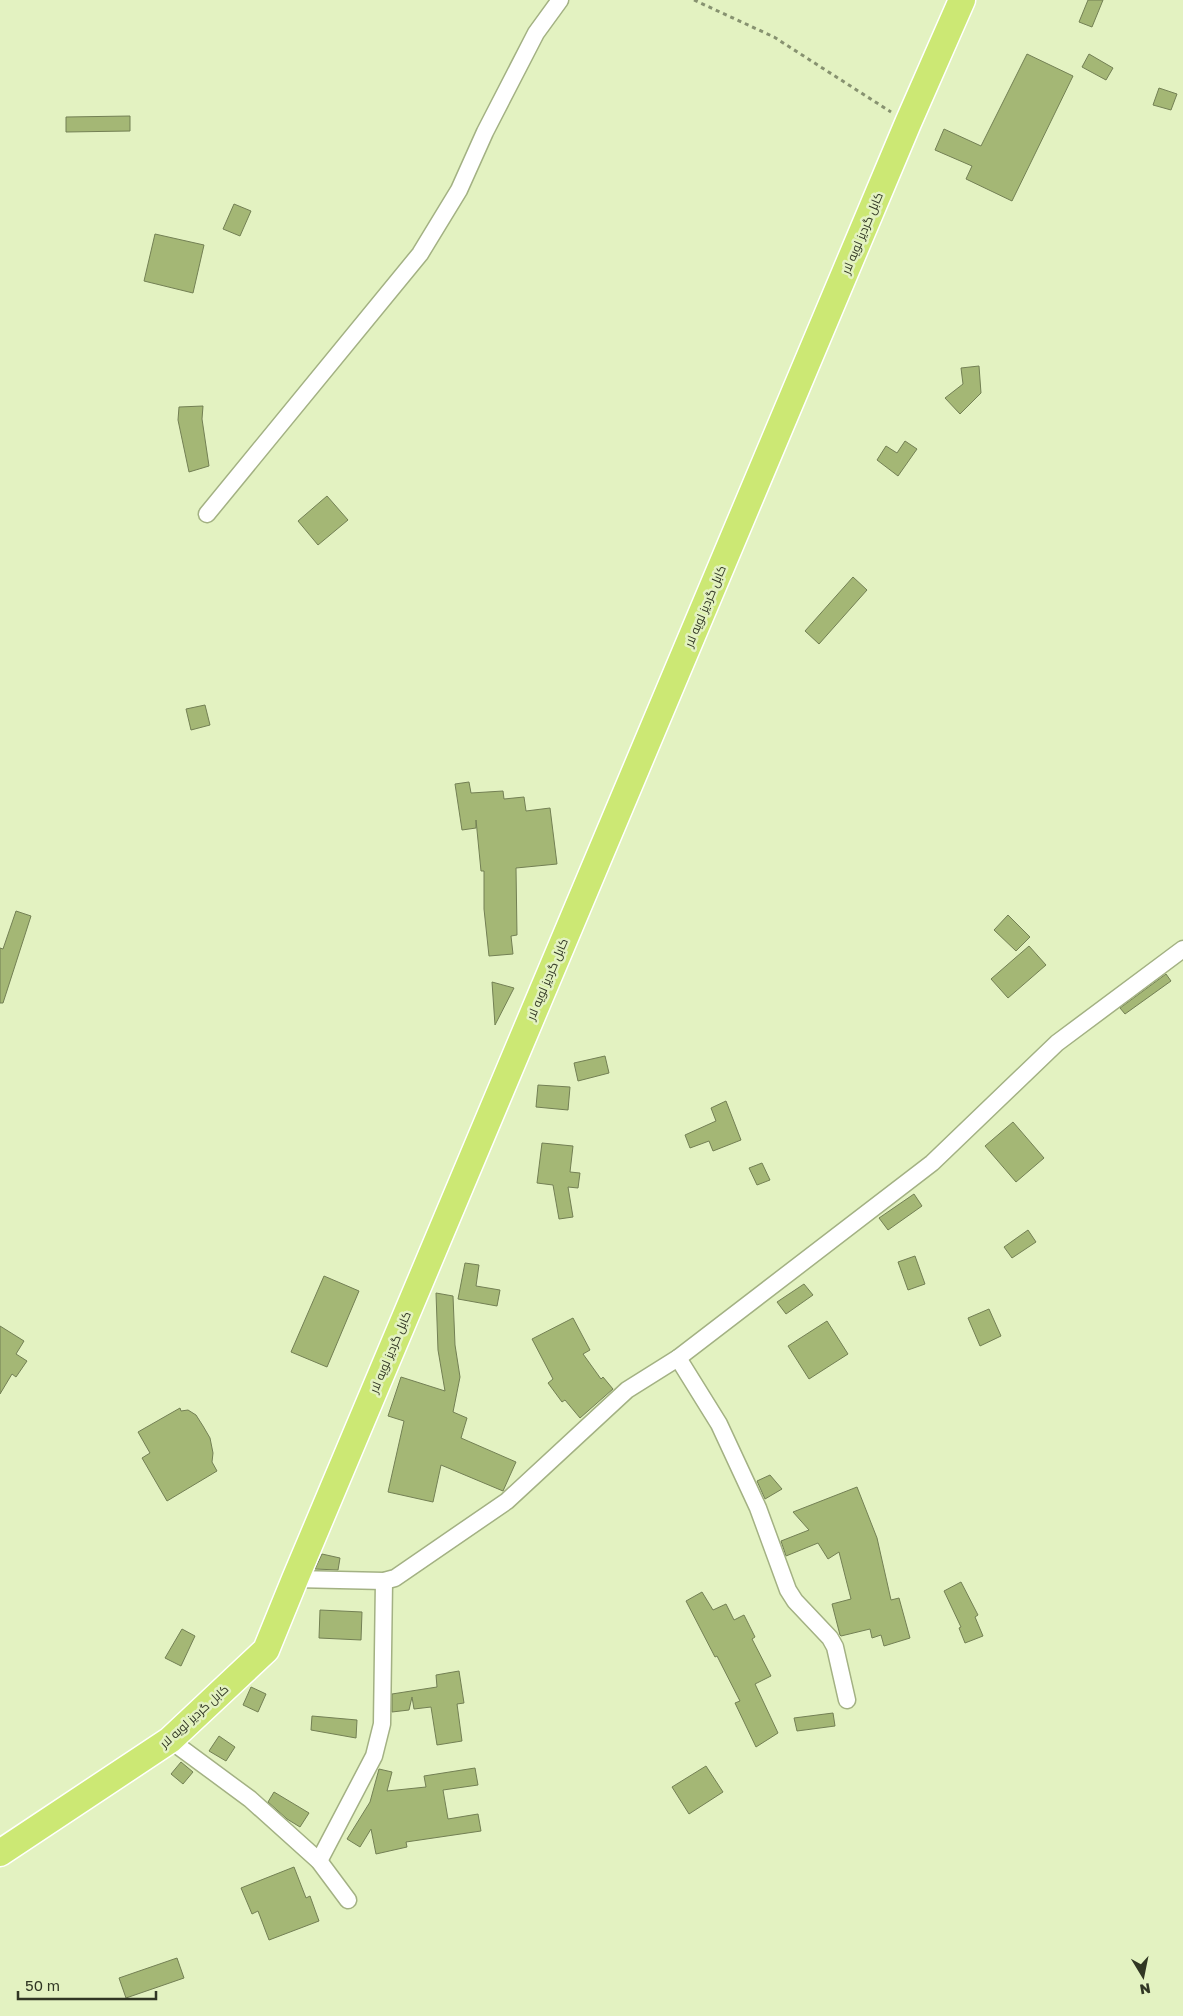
<svg xmlns="http://www.w3.org/2000/svg" width="1183" height="2016" viewBox="0 0 1183 2016" font-family="'Golos Text',Cairo,sans-serif">
  <rect width="100%" height="100%" fill="#e3f2c1"/>
  <g fill="#a4b775" stroke="#738054">
    <path d="M1088,0H1103L1092,27L1079,22Z"/>
    <path d="M1027,54L1073,76L1012,201L966,179L972,166L935,150L944,129L981,146Z"/>
    <path d="M1089,54L1113,68L1106,80L1082,67Z"/>
    <path d="M1159,88L1177,94L1171,110L1153,105Z"/>
    <path d="M130,116V131L66,132V117Z"/>
    <path d="M234,204L251,211L240,236L223,229Z"/>
    <path d="M155,234L204,245L193,293L144,281Z"/>
    <path d="M979,366L981,393L960,414L945,398L963,384L961,368Z"/>
    <path d="M203,406L202,419L209,466L189,472L178,420L179,407Z"/>
    <path d="M905,441L917,449L898,476L877,460L886,446L897,453Z"/>
    <path d="M327,496L348,520L318,545L298,521Z"/>
    <path d="M853,577L867,590L819,644L805,631Z"/>
    <path d="M205,705L210,725L191,730L186,709Z"/>
    <path d="M469,782L471,793L503,791L504,799L524,797L526,811L550,808L557,864L516,868L517,935L511,936L513,954L489,956L484,909V871H481L476,820V828L462,830L455,784Z"/>
    <path d="M16,911L31,916L3,1003H0V948L3,949Z"/>
    <path d="M1008,915L1030,937L1016,951L994,930Z"/>
    <path d="M1029,946L1046,965L1008,998L991,979Z"/>
    <path d="M1166,974L1171,981L1125,1014L1120,1008Z"/>
    <path d="M492,982L514,988L495,1025Z"/>
    <path d="M605,1056L609,1073L578,1081L574,1063Z"/>
    <path d="M538,1085L570,1087L568,1110L536,1107Z"/>
    <path d="M726,1101L741,1140L713,1151L709,1141L690,1148L685,1135L716,1121L711,1108Z"/>
    <path d="M1013,1122L1044,1158L1016,1182L985,1146Z"/>
    <path d="M542,1143L573,1146L570,1172L580,1173L578,1188L568,1187L573,1217L559,1219L553,1185L537,1183Z"/>
    <path d="M762,1163L770,1180L757,1185L749,1168Z"/>
    <path d="M914,1194L922,1206L888,1230L879,1218Z"/>
    <path d="M1028,1230L1036,1242L1012,1258L1004,1247Z"/>
    <path d="M915,1256L925,1284L908,1290L898,1262Z"/>
    <path d="M465,1263L479,1265L476,1286L500,1290L497,1306L458,1299Z"/>
    <path d="M324,1276L359,1291L327,1367L291,1352Z"/>
    <path d="M804,1284L813,1295L786,1314L777,1302Z"/>
    <path d="M436,1293L453,1296L455,1345L460,1377L453,1412L467,1418L461,1438L516,1462L503,1491L441,1465L433,1502L388,1492L404,1421L388,1416L401,1377L445,1391L438,1350Z"/>
    <path d="M989,1309L1001,1336L980,1346L968,1318Z"/>
    <path d="M573,1318L590,1350L583,1354L601,1379L603,1377L613,1389L580,1418L565,1400L562,1402L548,1383L553,1379L532,1339Z"/>
    <path d="M827,1321L848,1354L809,1379L788,1346Z"/>
    <path d="M0,1326L24,1341L16,1354L27,1361L16,1377L12,1374L0,1394Z"/>
    <path d="M180,1408L181,1411L188,1410L196,1415L203,1426L210,1438L213,1453L212,1462L217,1471L167,1501L142,1458L150,1453L138,1432Z"/>
    <path d="M770,1475L782,1489L765,1499L757,1481Z"/>
    <path d="M857,1487L877,1538L891,1600L899,1598L910,1638L884,1646L881,1635L872,1638L870,1629L841,1636L840,1635L832,1604L851,1599L839,1552L828,1559L818,1543L786,1556L781,1541L809,1530L793,1512Z"/>
    <path d="M322,1554L340,1558L338,1570L315,1569Z"/>
    <path d="M961,1582L978,1615L975,1617L983,1636L965,1643L959,1628L961,1627L944,1591Z"/>
    <path d="M702,1592L713,1610L726,1604L734,1620L744,1615L755,1637L752,1639L771,1676L755,1684L778,1733L756,1747L735,1703L740,1701L717,1656L715,1657L686,1601Z"/>
    <path d="M320,1610L362,1612L361,1640L319,1638Z"/>
    <path d="M182,1629L195,1636L181,1666L165,1658Z"/>
    <path d="M459,1671L464,1703L457,1704L462,1741L437,1745L431,1707L414,1709L412,1697L409,1710L392,1712V1694L437,1687L436,1675Z"/>
    <path d="M251,1687L266,1694L258,1712L243,1705Z"/>
    <path d="M833,1713L835,1726L797,1731L794,1718Z"/>
    <path d="M312,1716L357,1720L356,1738L311,1730Z"/>
    <path d="M219,1736L235,1747L226,1761L209,1751Z"/>
    <path d="M181,1762L193,1772L183,1784L171,1774Z"/>
    <path d="M706,1766L723,1792L689,1814L672,1787Z"/>
    <path d="M475,1768L478,1785L443,1790L448,1819L478,1814L481,1831L406,1842L407,1847L376,1854L371,1829L360,1847L347,1839L370,1802L379,1769L392,1772L387,1791L426,1787L424,1776Z"/>
    <path d="M274,1792L309,1813L300,1827L287,1819L268,1802Z"/>
    <path d="M294,1867L306,1898L310,1896L319,1921L269,1940L258,1911L252,1914L241,1888Z"/>
    <path d="M177,1958L184,1978L126,1998L119,1978Z"/>
  </g>
  <g fill="none" stroke-linecap="round" stroke-linejoin="round">
    <defs>
      <g id="minor">
        <path d="M207,514L420,254L459,190L485,132L536,33L560,0"/>
        <path d="M678,1358L719,1424L758,1508L788,1590L795,1601L830,1638L835,1647L847,1700"/>
        <path d="M295,1579L384,1581L395,1578L507,1501L627,1390L678,1358L932,1163L1057,1043L1183,949"/>
        <path d="M170,1740L250,1799L319,1861L348,1900"/>
        <path d="M319,1861L374,1756L382,1724L384,1581"/>
      </g>
      <path id="trunk" d="M0,1853L170,1740L266,1650L295,1579L908,123L962,0"/>
    </defs>
    <use href="#minor" stroke="#a3b183" stroke-width="19"/>
    <use href="#trunk" stroke="#fff" stroke-width="29"/>
    <path stroke="#879270" stroke-width="3" stroke-dasharray="4 4" stroke-linecap="butt" d="M694,0L774,37L891,112"/>
    <use href="#minor" stroke="#fff" stroke-width="16"/>
    <use href="#trunk" stroke="#cce874" stroke-width="26"/>
  </g>
  <g text-anchor="middle" dominant-baseline="central" stroke-width="5" stroke-linejoin="round" paint-order="stroke">
    <g font-size="12" fill="#313724" stroke="#e3f2c1">
      <text transform="translate(862 233) rotate(-67)">کابل گردیز لویه لار</text>
      <text transform="translate(705 606) rotate(-67)">کابل گردیز لویه لار</text>
      <text transform="translate(547 979) rotate(-67)">کابل گردیز لویه لار</text>
      <text transform="translate(390 1352) rotate(-67)">کابل گردیز لویه لار</text>
      <text transform="translate(194 1716) rotate(-42)">کابل گردیز لویه لار</text>
    </g>
  </g>
  <g transform="translate(1143 1976) rotate(170)" stroke="#e3f2c1" stroke-width="4" paint-order="stroke">
  <path d="M0-4L9 19L0 12L-9 19Z" fill="#313724"/>
  <text y="-8" font-size="14" font-weight="bold" text-anchor="middle" fill="#313724">N</text>
  </g>
  <path d="M18 1991v8h138v-8" fill="none" stroke="#313724" stroke-width="2.5"/>
  <text x="25" y="1991" font-size="15" fill="#313724" stroke="#e3f2c1" stroke-width="4" paint-order="stroke">50 m</text>
</svg>
